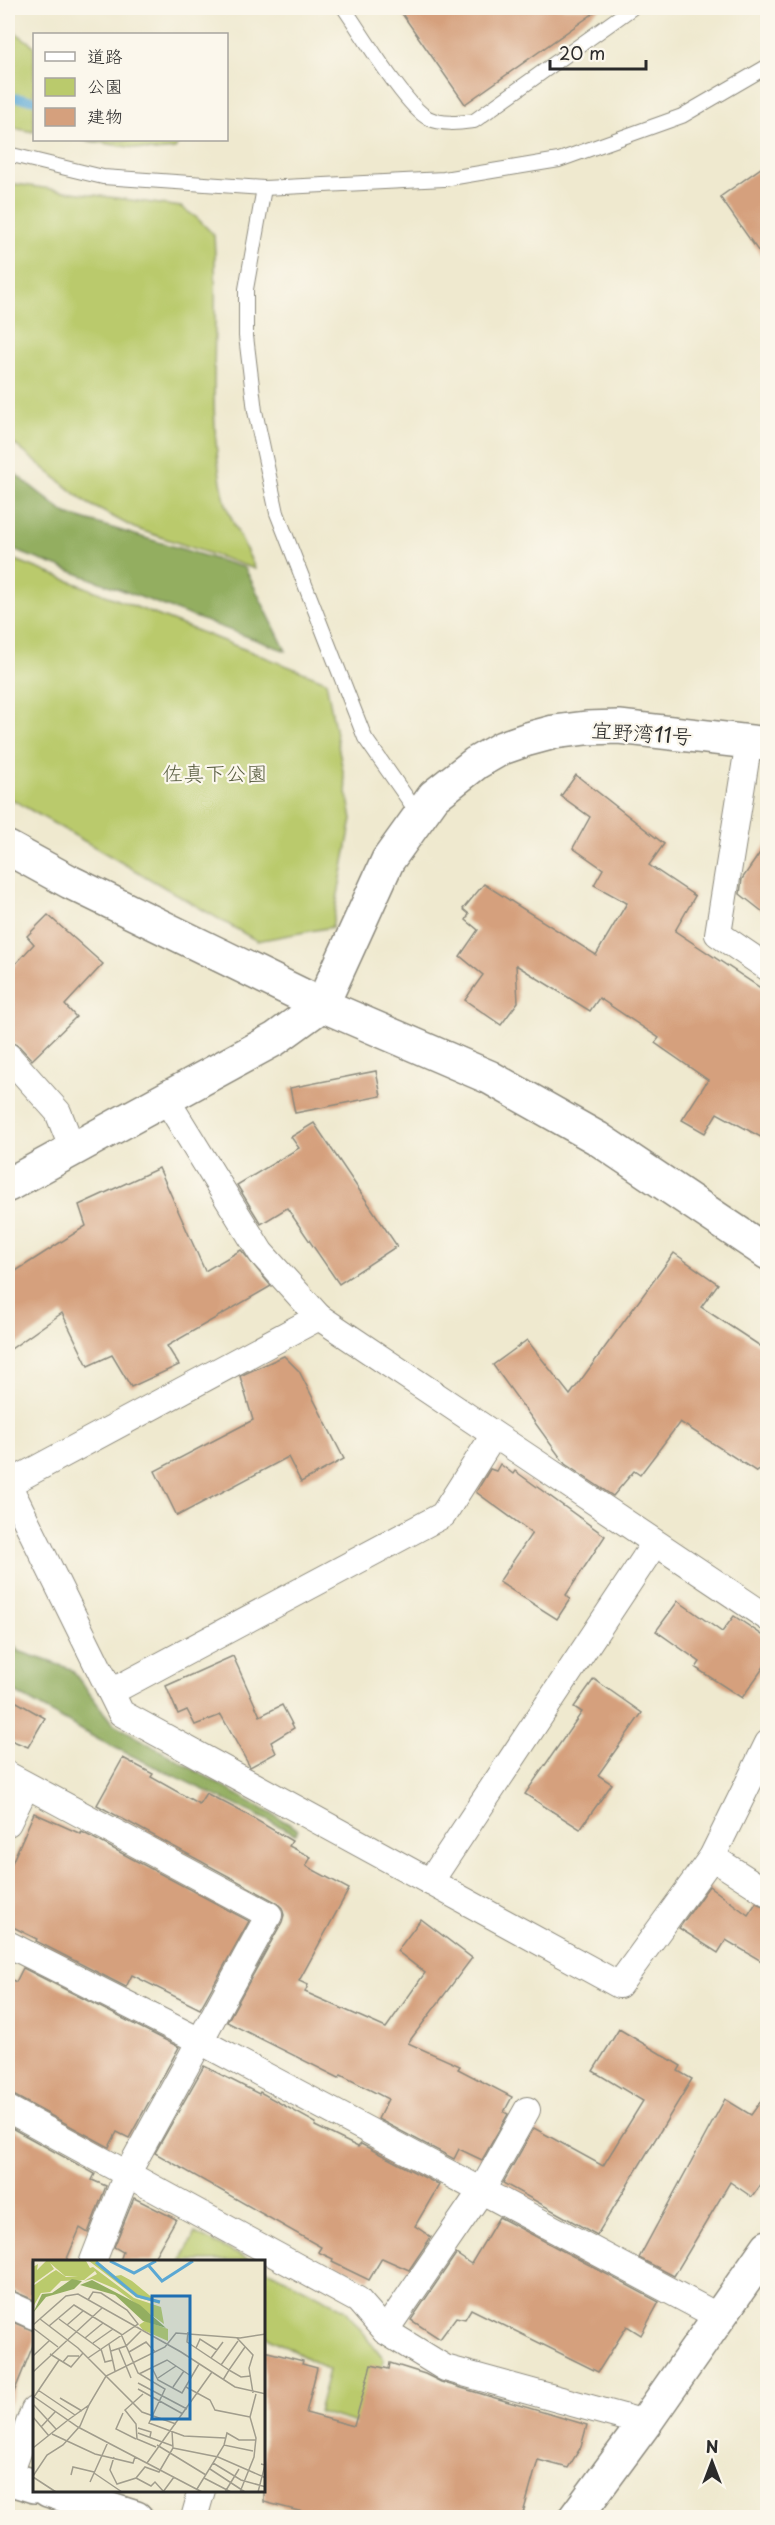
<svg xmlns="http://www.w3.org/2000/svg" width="775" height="2525" viewBox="0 0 775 2525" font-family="'Playpen Sans','Klee One',sans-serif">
  <rect width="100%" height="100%" fill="#fbf7ec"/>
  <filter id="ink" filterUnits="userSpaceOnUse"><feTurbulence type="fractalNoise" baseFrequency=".0167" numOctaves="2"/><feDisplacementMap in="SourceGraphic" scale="12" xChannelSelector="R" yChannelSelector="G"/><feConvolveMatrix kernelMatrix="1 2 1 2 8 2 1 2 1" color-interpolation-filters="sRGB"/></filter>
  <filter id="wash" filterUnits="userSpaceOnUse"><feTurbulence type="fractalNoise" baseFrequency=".008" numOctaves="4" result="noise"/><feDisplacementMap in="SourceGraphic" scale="24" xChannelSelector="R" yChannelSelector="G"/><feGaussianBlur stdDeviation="1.35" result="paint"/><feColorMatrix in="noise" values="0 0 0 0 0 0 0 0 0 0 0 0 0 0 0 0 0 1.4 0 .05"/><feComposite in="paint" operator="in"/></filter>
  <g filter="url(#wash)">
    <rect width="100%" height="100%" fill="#efe9cf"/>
    <g fill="#baca6c" stroke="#727a4c" stroke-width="1.5">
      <path d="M8,27L34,46V132L8,127Z"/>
      <path d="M82,140H180L175,149L155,151Z"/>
      <path d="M8,183L181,207L197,218L214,235C220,321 205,411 224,497C230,522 245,544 255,569L134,528L87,503L8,439Z"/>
      <path d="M8,557L326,681L352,819L332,927L257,941L8,797Z"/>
      <path d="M195,2233L251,2261H181Z"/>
      <path d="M264,2268L345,2309L384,2359L367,2426L318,2412L329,2370L264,2335Z"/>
    </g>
    <g fill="#93ae60" stroke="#5f6c46" stroke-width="1.5">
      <path d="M8,468L66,514L245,568L286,651L8,548Z"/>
      <path d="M8,1636L18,1651L71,1669L112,1723L298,1829L296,1834L99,1740L8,1688Z"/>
    </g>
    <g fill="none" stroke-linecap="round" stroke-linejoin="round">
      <path stroke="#5ba8d4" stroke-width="9" d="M8,97L34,100"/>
    </g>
    <g id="blocks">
      <g fill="#d5a07d">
        <path d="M398,8H601L465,104Z"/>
        <path d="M768,163V265L720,197Z"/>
        <path d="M576,775L664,844L649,865L695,896L675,931L768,993V1141L717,1113L705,1133L682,1120L708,1080L655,1043L659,1038L599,998L590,1011L516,965L518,1002L501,1025L465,1000L483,975L460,956L478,930L466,920L469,914L463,909L484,884L596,955L627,903L594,885L603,869L573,848L590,817L561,796Z"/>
        <path d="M768,841V916L740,894L742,879Z"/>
        <path d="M48,915L103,964L65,1005L76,1017L32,1060L19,1046L8,1041V972L34,944L27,936Z"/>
        <path d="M376,1071L381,1096L295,1113L290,1088Z"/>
        <path d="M314,1123L397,1246L339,1284L287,1208L261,1224L237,1185L299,1148L291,1137Z"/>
        <path d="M159,1168L205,1271L241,1250L271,1286L167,1346L179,1365L131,1387L112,1355L88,1366L62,1313L8,1351V1276L86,1226L79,1205Z"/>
        <path d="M674,1253L718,1284L701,1307L768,1351V1454L757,1472L680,1422L640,1475L634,1471L613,1496L565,1464L493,1365L527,1340L570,1395Z"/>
        <path d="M284,1356L299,1371L344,1459L301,1482L288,1457L177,1516L155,1471L253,1420L240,1376Z"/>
        <path d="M500,1464L513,1474L515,1471L605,1536L566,1595L570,1599L557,1619L499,1582L532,1533L476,1492L490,1469L496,1471Z"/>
        <path d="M678,1601L722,1632L734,1616L768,1639V1661L742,1698L696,1668L700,1662L656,1631Z"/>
        <path d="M233,1656L260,1716L282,1705L294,1728L271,1742L276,1753L250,1767L221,1715L195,1725L187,1710L178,1714L166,1686Z"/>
        <path d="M594,1679L642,1713L598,1775L612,1784L580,1829L525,1794L582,1712L574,1707Z"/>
        <path d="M8,1697L45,1718L28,1747L8,1739Z"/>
        <path d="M123,1758L153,1774L151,1777L199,1804L206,1793L246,1814L292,1841L289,1846L311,1857L306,1866L349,1889L299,1981L308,1985L305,1992L386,2028L425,1973L397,1951L421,1919L472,1958L408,2043L460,2066L458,2069L512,2097L504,2112L508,2114L482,2160L459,2149L454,2159L378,2119L388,2099L341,2075L339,2078L227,2022L282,1922L284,1915L282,1908L276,1902L97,1805Z"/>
        <path d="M34,1813L81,1834L82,1832L249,1921L200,2009L132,1975L126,1987L36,1941L37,1939L11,1926L12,1922L8,1919V1872Z"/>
        <path d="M709,1886L748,1915L756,1903L768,1908V1965L726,1940L718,1953L679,1928Z"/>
        <path d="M23,1968L179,2047L129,2138L117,2132L109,2147L15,2096L8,2094V1978L16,1982Z"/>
        <path d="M619,2029L681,2066L678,2071L692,2079L597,2235L503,2183L534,2128L603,2166L643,2101L593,2071Z"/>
        <path d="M204,2066L259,2094L260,2092L316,2123L315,2126L358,2147L361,2144L439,2185L415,2226L431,2237L409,2270L382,2258L369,2280L332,2262L333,2259L318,2252L321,2247L155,2153Z"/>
        <path d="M768,2091V2175L752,2197L730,2182L674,2276L639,2258L725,2099L751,2115Z"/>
        <path d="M8,2126L95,2174L92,2180L106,2186L88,2233L80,2228L66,2261H34V2300L8,2289Z"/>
        <path d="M134,2198L176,2219L152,2261H120L123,2252L114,2247Z"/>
        <path d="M499,2217L659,2302L641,2335L627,2326L598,2372L471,2309L465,2319L456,2317L440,2339L411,2320L456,2254L471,2264Z"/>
        <path d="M8,2320L34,2331V2343L8,2407Z"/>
        <path d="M264,2351L303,2361L302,2364L317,2368L306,2413L354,2426L371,2365L389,2369L390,2363L425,2374L441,2382L587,2425L581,2447L568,2468L538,2460L522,2517H322L264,2502Z"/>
      </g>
    </g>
  </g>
  <g filter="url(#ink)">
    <use href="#blocks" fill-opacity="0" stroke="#8d8a7d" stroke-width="1.5"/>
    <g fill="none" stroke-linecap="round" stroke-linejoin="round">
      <defs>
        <g id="lane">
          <path d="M344,8C361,32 406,107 428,118C443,125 458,123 474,121L632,8"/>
          <path d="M8,154L103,177L264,188L444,179L559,160L682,116L768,66"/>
          <path d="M264,188L246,289V336L255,411L277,513L365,738L419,815"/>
        </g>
        <g id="street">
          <path d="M749,741L718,934L768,968"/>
          <path d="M8,1056L58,1112L73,1150"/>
          <path d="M166,1099L261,1253L319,1317"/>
          <path d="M8,1484L121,1713L619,1985L712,1857L768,1743"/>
          <path d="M8,1484L319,1317L768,1618"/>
          <path d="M111,1692L443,1515L494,1435"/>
          <path d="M8,1775L269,1915L127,2174L93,2261"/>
          <path d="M8,1823L26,1786"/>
          <path d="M712,1857L768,1893"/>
          <path d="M430,1882L655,1543"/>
          <path d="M8,1944L200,2041L719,2317"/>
          <path d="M8,2109L358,2300L385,2331L445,2368L645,2423"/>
          <path d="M8,2304L34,2316"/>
          <path d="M385,2331L482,2190L527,2110"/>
          <path d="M8,2479L34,2410"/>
          <path d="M194,2518L202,2490"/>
        </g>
        <g id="secondary">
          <path d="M8,848L70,882L322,1005L489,1077L597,1138L768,1253"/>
          <path d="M8,1185L275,1039L322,1005L388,860L434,796L476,763L502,748L528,739L554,732L586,728L619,727L768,744"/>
          <path d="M8,2478L34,2486"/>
          <path d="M48,2490L136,2518"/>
          <path d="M575,2518L645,2423L768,2247"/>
        </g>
      </defs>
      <use href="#lane" stroke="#8d8a7d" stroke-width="16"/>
      <use href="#street" stroke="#8d8a7d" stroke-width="28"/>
      <use href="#secondary" stroke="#8d8a7d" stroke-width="36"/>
      <use href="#lane" stroke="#fff" stroke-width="14"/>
      <use href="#street" stroke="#fff" stroke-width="26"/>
      <use href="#secondary" stroke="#fff" stroke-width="33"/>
    </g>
  </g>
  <g text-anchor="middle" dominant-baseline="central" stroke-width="4.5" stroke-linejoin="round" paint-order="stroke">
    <g font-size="21" fill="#2b2b2b" stroke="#fbf7ec">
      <text transform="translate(642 732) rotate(4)">宜野湾11号</text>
    </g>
    <g font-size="21" fill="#565b3e" stroke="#fbf7ec">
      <text x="215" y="772">佐真下公園</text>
    </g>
  </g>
  <g transform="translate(33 2260)">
    <rect width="232" height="232" fill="#efe9cf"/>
    <path d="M13,1H53L57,8L60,7L101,38L128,47L131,64L83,29L59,19L51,21L64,14L62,11L51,20L28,21L17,32L8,33L0,47V26L18,13L23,10L33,17L45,16H32L17,3L21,9L0,24V7L5,4L4,10ZM56,1H64L82,16L88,15L99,21L127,44L103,37ZM112,61L135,69V81L110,70L106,65Z" fill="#baca6c"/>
    <path d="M39,19L49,21L41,29L13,37L0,53L9,34L19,33ZM59,20L107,45L133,68L110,61L82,35L47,25Z" fill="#93ae60"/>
    <path fill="none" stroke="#5ba8d4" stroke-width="3" d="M77,1L101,13L123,1M63,2L104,36L127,42M116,6L129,21L160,1"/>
    <path fill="none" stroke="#a19d8d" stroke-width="1.5" d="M55,40L60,32L68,33L94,50L105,64L55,98M7,59L45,88L109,152L143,164M26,59L67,89M0,65L33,36L45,34L148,92L202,127L233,134M34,65L50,51M16,66L41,45L88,74L105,113L132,129L116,163L151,176L192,178M0,68L25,87M155,72L154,82L196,110L212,87M52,78L70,63M204,78L220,95L216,108L220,133M60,83L80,69M76,84L82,111M163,88L167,79L184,90M68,89L72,102L80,100M86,89L98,118M78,91L93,86L108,71M96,92L113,82L122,92M17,94L38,107L50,93M0,96L16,81M178,98L190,82M30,102L35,96H46M188,105L205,81M119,108L125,120L149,133L166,104M0,112L69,48M106,114L134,100L158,116M125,118L143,106M190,120L196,110L208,117L218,116M105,123L154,149M140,127L151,111M153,127L177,140L182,150L217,157M105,129L150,154M5,130L42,155M110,134L92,150L103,164L104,179L123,187M0,136L45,167L169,232M1,137L26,100M27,138L49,151M0,144L23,169M90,153L83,169L103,179M0,157L16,176M35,160L56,145L73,116L132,87L143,73L207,78L233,74M8,167L22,152M105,168L118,172L117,177M105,173L140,186M19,174L62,194L100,203L102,197M124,185L173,215M191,185L194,173L206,180H223M0,188L35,160M140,188L185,197L233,218M81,197L77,210L84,224L103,218L112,207L126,212L140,188L139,171M114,203L179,112M180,203L208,220L233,227M177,209L212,232M61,213L89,232M38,215L40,207L61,212M0,216L14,195L30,185L47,166L56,145M0,217L23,232M103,218L118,226L122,222L131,232M171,218L198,232M57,222L75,182M164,229L191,185L220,191M130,232L141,217M192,232L206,209M207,232L221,197L223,178L217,157L223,134M225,232L232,205L228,204"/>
    <path fill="#1f6fb2" fill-opacity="0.15" stroke="#1f6fb2" stroke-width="3" d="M119,36H157V159H119Z"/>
    <rect width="232" height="232" fill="none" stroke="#2b2b2b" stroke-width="3"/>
  </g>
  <rect width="775" height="2525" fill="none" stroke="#fbf7ec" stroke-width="30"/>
  <rect x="33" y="33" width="195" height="108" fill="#fbf7ec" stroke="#a8a59f" stroke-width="1.5"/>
  <rect x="45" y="52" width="30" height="9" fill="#ffffff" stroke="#a8a59f" stroke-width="1.5"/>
  <text x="87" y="63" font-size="18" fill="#2b2b2b">道路</text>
  <rect x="45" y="78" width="30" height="18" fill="#baca6c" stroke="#a8a59f" stroke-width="1.5"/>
  <text x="87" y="93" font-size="18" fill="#2b2b2b">公園</text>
  <rect x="45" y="108" width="30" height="18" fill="#d5a07d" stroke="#a8a59f" stroke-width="1.5"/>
  <text x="87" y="123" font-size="18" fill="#2b2b2b">建物</text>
  <g transform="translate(712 2462)" stroke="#fbf7ec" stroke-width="4.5" paint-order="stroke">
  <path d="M0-4.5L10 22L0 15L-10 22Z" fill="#2b2b2b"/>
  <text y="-9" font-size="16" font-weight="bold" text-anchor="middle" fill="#2b2b2b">N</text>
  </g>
  <path d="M550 60v9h96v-9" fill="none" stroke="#2b2b2b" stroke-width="3"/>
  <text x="559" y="60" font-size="18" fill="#2b2b2b" stroke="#fbf7ec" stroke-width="4.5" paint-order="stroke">20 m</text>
</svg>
